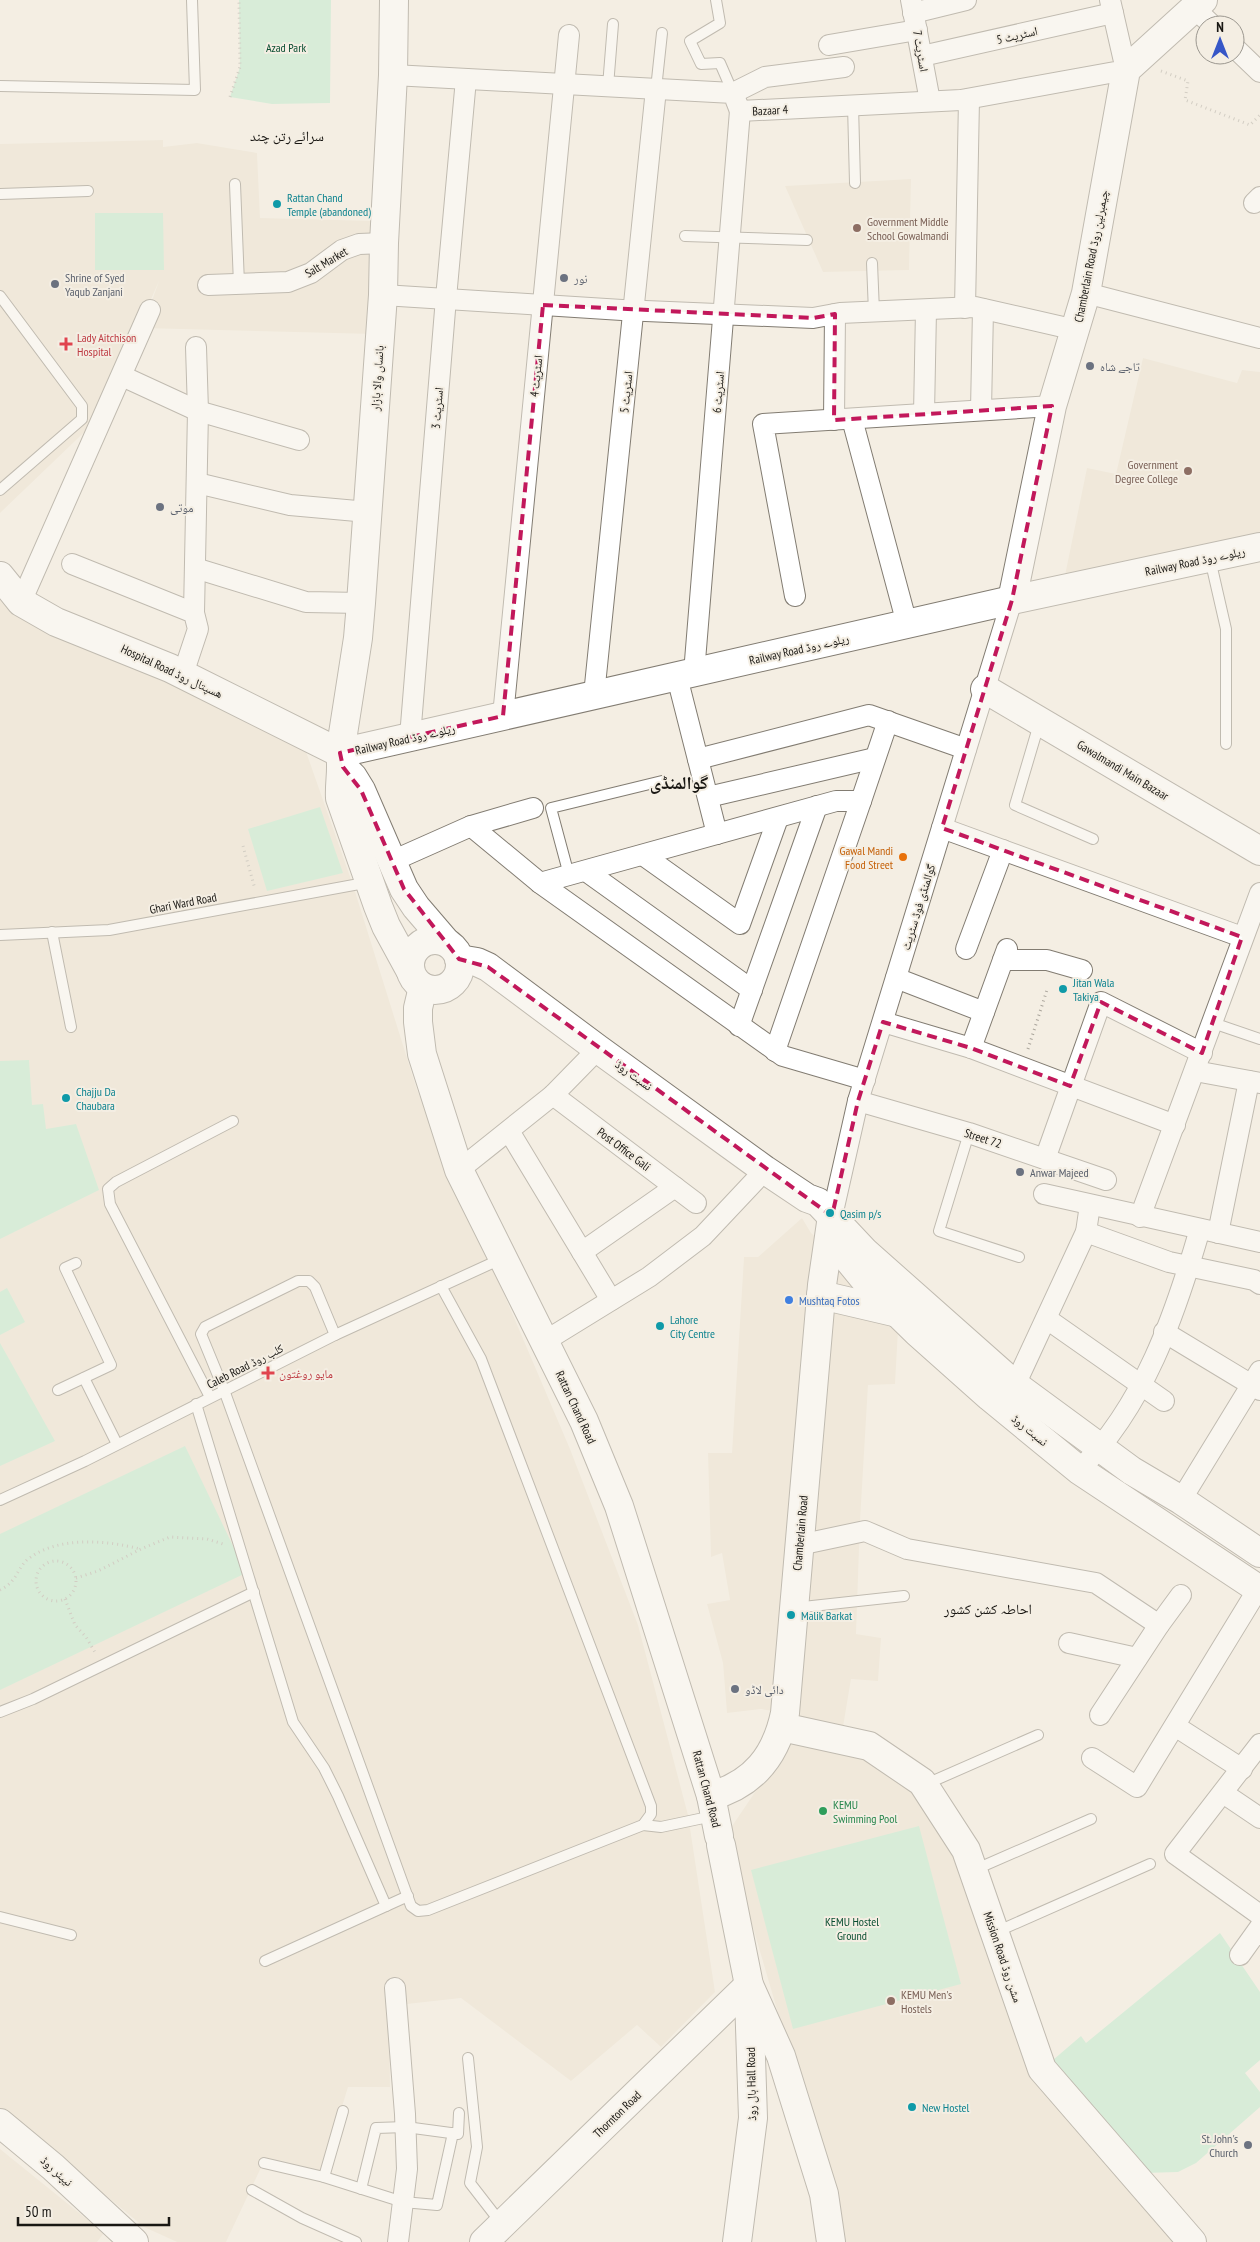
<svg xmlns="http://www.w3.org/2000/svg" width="1260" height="2242" viewBox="0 0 1260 2242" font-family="'PT Sans Narrow','Noto Naskh Arabic',sans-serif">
  <rect width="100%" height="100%" fill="#f4eee3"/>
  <g fill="#ebe1cf">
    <path d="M163,140V147L197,143L257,153L260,218L376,221L373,334L142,328L159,281L99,418L0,513V144Z"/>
    <path d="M911,179L909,270L823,272L785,186Z"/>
    <path d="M1143,358L1237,383L1242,370L1260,372V547L1062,590L1087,468L1116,474Z"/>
    <path d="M0,597L14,611L39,628L179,688L304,746L353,885L417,1090L570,1449L638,1625L688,1815L715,1992L661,2047L637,2025L571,2081L461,1998L389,2006L390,2087H348L322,2173L265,2159L226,2242H177L144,2227L0,2108Z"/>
    <path d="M802,1218L811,1233L899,1312L895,1384L868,1385L860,1521L856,1634L881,1638L878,1681L851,1679L841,1739L914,1784L954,1852L1036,2078L1177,2242H845L726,1835L795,1733L785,1713L761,1709L727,1713L723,1663L707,1604L730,1600L722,1553L711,1557L708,1453H732L744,1257H758Z"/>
    <path d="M0,2149L104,2233L97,2242H0Z"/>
  </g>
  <g fill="#b6e9cb">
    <path d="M239,0H331L330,103L272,104L230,97L240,67Z"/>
    <path d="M95,213H163L164,270H95Z"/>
    <path d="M320,807L343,873L267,891L248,829Z"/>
    <path d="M29,1060L32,1105L43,1104L46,1129L76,1124L99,1190L0,1239V1061Z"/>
    <path d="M7,1288L25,1322L0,1335V1292Z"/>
    <path d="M0,1343L55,1441L0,1466Z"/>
    <path d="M185,1446L246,1573L0,1690V1534Z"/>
    <path d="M919,1826L961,1984L793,2029L751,1870Z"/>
    <path d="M1220,1933L1260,1992V2060L1245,2073L1260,2092V2107L1196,2163L1178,2172L1144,2173L1055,2072L1053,2060L1081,2036L1086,2043Z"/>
  </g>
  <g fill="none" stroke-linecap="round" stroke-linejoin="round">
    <defs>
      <g id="lane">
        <path d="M716,0L720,23L690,41L701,64L720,63L733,93"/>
        <path d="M0,86L195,90L192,0"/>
        <path d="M608,86L613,24"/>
        <path d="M656,89L662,33"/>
        <path d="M853,105L855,183"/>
        <path d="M235,184L239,284"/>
        <path d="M0,194L88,191"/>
        <path d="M685,236L807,240"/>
        <path d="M872,263L874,312"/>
        <path d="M0,296L82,406V419L0,490"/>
        <path d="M1210,559L1226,629V744"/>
        <path d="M1039,724L1015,805L1093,839"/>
        <path d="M569,875L551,808L662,781"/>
        <path d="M52,932L71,1027"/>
        <path d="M0,935L109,930L370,882"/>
        <path d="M1213,1023L1260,1039"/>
        <path d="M969,1133L939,1231L1019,1257"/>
        <path d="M335,1335L315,1287L309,1281H298L205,1327L201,1334L224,1390L411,1906L418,1911L428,1910L643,1825L651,1814V1806L481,1359L441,1286"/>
        <path d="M84,1378L117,1444"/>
        <path d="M58,1390L111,1365L65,1268L76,1263"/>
        <path d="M210,1397L110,1204L108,1189L116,1182L233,1121"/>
        <path d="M196,1404L293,1722L324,1768L338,1796L386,1906L408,1896"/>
        <path d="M0,1500L85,1461L335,1335L501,1259"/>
        <path d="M794,1608L904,1596"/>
        <path d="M0,1712L33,1699L254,1592"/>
        <path d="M924,1785L1038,1735"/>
        <path d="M643,1825L661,1827L713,1816"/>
        <path d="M974,1870L1091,1819"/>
        <path d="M0,1917L71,1935"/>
        <path d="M996,1932L1150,1864"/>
        <path d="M265,1961L386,1906"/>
        <path d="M468,2058L477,2147L470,2183L501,2223"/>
        <path d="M264,2163L324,2177L403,2202L437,2205L453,2133"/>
        <path d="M324,2177L343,2111"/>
        <path d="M361,2189L376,2128L406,2127L458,2134L459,2113"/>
        <path d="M252,2190L302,2218L356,2242"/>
      </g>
      <g id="street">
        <path d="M911,0L930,101"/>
        <path d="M1194,8L1212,25"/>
        <path d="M913,13L966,0"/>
        <path d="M829,45L917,30"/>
        <path d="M1235,48L1260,72"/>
        <path d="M922,56L1113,13"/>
        <path d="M393,75L733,93L740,111L961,100L1126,70L1110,0"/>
        <path d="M733,93L765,77L844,67"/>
        <path d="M1254,203L1260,197"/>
        <path d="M208,285L288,282L311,273L342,250L359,244L384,243"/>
        <path d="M1086,293L1260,338"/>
        <path d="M383,295L622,310L813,318L840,313L975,307L1076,330"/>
        <path d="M965,308L969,99"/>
        <path d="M122,376L198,411L299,440"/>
        <path d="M981,410L983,309"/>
        <path d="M924,414L926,310"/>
        <path d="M852,419L907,624"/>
        <path d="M834,420L835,314"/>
        <path d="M197,483L290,505L368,512"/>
        <path d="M72,564L194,613L198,629L183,674"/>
        <path d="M195,568L306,602L361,603"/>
        <path d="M795,596L763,424L1052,406"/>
        <path d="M21,602L150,310"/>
        <path d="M194,613L198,411L196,347"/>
        <path d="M694,673L740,111"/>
        <path d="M677,677L717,834"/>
        <path d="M594,695L656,89"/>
        <path d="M503,716L569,35"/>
        <path d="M410,737L446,298L466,79"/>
        <path d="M698,759L869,715L966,749"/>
        <path d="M708,797L875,758"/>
        <path d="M861,801L888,721"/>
        <path d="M471,826L540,883L783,1056L865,1080"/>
        <path d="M942,828L1242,937"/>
        <path d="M643,855L740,924L778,818"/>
        <path d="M390,862L471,826L533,808"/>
        <path d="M586,871L752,990"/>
        <path d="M540,883L836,801H861L775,1051"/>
        <path d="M966,949L1003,850"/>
        <path d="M1003,960H1047L1082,970"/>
        <path d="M896,978L984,1012"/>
        <path d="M883,1022L971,1048L1175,1125"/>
        <path d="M739,1026L817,806"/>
        <path d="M971,1048L1007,949"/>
        <path d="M1195,1071L1260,1083"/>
        <path d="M553,1095L696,1203"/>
        <path d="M858,1101L969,1133L1106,1180"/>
        <path d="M509,1131L611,1300"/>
        <path d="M1045,1159L1101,1002L1202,1053"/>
        <path d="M459,1170L553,1095L598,1049"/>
        <path d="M1044,1194L1260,1242"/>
        <path d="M832,1216L858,1101L1012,600"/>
        <path d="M1140,1217L1260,893"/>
        <path d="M1086,1232L1169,1262L1254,1280L1260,1284"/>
        <path d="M1218,1233L1249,1081"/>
        <path d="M582,1252L675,1187"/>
        <path d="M1047,1319L1164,1401"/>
        <path d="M1164,1332L1260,1390"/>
        <path d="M545,1341L649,1277L703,1236L765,1170"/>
        <path d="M1015,1385L1086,1232L1090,1205"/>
        <path d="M1079,1470C1144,1406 1175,1315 1200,1229"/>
        <path d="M1181,1500L1260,1371"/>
        <path d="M799,1545L865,1531L907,1549L1096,1583L1159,1625"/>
        <path d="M1069,1643L1137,1658"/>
        <path d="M1100,1715L1159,1625L1181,1595"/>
        <path d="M1175,1726L1242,1769"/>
        <path d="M1260,1744L1175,1854L1260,1915"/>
        <path d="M1092,1758L1137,1787L1258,1589"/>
        <path d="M1223,1793L1260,1818"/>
        <path d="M1240,1955L1260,1927"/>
        <path d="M395,1988L405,2114L407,2169L398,2242"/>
      </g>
      <g id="secondary">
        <path d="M394,0L393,75L384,243L383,295L361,603L358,638L340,753L1012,600L1260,547"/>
        <path d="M0,576L21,602L56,622L170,668L340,753C343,769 339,782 340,798L378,906L386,926L410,970"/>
        <path d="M1012,600L1052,406L1086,293L1126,70L1203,0"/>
        <path d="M985,689L1260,851"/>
        <path d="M343,767L353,777L361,790L404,889L416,907L446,942"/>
        <circle cx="435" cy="965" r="25"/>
        <path d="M459,959L477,962L488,967L598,1049L765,1170L807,1198L818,1202L865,1252L1015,1385L1132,1471L1181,1500L1260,1553"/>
        <path d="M423,987L418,1008V1022L422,1054L459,1170L584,1421L619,1506L711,1796L719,1836"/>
        <path d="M833,1241L870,1286L917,1332L990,1397L1079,1470L1260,1590"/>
        <path d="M821,1295L898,1313"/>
        <path d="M782,1727L869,1746L922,1782L966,1850L1042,2069L1192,2242"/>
        <path d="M711,1796C754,1784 776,1756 785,1713L822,1285L832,1216"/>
        <path d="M721,1845L749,1985L781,2056L824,2194L831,2242"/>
        <path d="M0,2123L53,2167L134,2242"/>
        <path d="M484,2242L749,1985"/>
        <path d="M737,2242L753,2118L749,1997"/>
      </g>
    </defs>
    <use href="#lane" stroke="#827c72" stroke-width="12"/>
    <use href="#street" stroke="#827c72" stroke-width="22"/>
    <use href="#secondary" stroke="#827c72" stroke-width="30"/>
    <g stroke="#aaa59c" stroke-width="3" stroke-dasharray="1 4" stroke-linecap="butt">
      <path d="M1161,71L1188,81L1185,100L1250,125L1260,115"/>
      <path d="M230,97L240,67L239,0"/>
      <path d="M243,846L255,889"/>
      <path d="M1028,1049L1047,990"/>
      <circle cx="56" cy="1581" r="20"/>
      <path d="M76,1578L98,1571L141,1549L170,1537L207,1539L223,1544"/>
      <path d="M0,1590C4,1588 9,1585 12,1581C18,1574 20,1566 28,1559C58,1536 106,1540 140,1549"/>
      <path d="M65,1599L75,1625L86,1637L96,1654"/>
    </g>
    <use href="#lane" stroke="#fff" stroke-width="10"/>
    <use href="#street" stroke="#fff" stroke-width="20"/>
    <use href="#secondary" stroke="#fff" stroke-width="28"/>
  </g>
  <path d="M0 0H1260V2242H0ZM543,305L813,318L835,314L834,420L1052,406L1012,600L942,828L1242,937L1202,1053L1101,1002L1070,1086L971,1048L883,1022L858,1101L832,1216L488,967L459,959L404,889L361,790L343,767L340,753L503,716Z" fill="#f4eee3" fill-opacity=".55" fill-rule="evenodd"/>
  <path fill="none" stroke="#c2185b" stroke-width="4" stroke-dasharray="10 6" stroke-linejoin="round" d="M543,305L813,318L835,314L834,420L1052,406L1012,600L942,828L1242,937L1202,1053L1101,1002L1070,1086L971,1048L883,1022L858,1101L832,1216L488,967L459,959L404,889L361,790L343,767L340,753L503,716Z"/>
  <g fill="#0f9aa8" stroke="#f4eee3" stroke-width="2">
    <circle cx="277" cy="204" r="5"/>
    <circle cx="1063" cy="989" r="5"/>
    <circle cx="66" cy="1098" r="5"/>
    <circle cx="830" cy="1213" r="5"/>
    <circle cx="660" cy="1326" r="5"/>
    <circle cx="791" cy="1615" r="5"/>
    <circle cx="912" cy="2107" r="5"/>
  </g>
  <g fill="#8d6e63" stroke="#f4eee3" stroke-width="2">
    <circle cx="857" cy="228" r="5"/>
    <circle cx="1188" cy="471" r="5"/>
    <circle cx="891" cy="2001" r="5"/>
  </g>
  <g fill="#6b7280" stroke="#f4eee3" stroke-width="2">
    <circle cx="564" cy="278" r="5"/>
    <circle cx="55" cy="284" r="5"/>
    <circle cx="1090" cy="366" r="5"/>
    <circle cx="160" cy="507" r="5"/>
    <circle cx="1020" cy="1172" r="5"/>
    <circle cx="735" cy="1689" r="5"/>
    <circle cx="1248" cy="2145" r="5"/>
  </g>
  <g fill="#e0444e" stroke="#f4eee3" stroke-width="2">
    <path d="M63.5 336.5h5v5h5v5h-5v5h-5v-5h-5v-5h5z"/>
    <path d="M265.5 1365.5h5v5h5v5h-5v5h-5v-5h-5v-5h5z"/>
  </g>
  <circle fill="#e8710a" stroke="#f4eee3" stroke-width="2" cx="903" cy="857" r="5"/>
  <circle fill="#3f7fe0" stroke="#f4eee3" stroke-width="2" cx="789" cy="1300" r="5"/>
  <circle fill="#2e9e5b" stroke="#f4eee3" stroke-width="2" cx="823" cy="1811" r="5"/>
  <g text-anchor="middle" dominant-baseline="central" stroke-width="4" stroke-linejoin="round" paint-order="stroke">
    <g font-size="12" fill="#191713" stroke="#f4eee3">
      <text transform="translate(1017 35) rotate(-13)">اسٹریٹ 5</text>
      <text transform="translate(921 51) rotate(80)">اسٹریٹ 7</text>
      <text transform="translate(770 110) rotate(-3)">Bazaar 4</text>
      <text transform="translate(1091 256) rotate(-79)">Chamberlain Road چیمبرلین روڈ</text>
      <text transform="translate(326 262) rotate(-31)">Salt Market</text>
      <text transform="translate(536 376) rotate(-84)">اسٹریٹ 4</text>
      <text transform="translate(377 378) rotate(-86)">بانساں والا بازار</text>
      <text transform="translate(626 392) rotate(-84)">اسٹریٹ 5</text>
      <text transform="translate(718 392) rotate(-85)">اسٹریٹ 6</text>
      <text transform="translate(437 408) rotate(-85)">اسٹریٹ 3</text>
      <text transform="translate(1195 561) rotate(-12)">Railway Road ریلوے روڈ</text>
      <text transform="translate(799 649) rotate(-13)">Railway Road ریلوے روڈ</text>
      <text transform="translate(172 671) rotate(25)">Hospital Road ھسپتال روڈ</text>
      <text transform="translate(405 739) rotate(-13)">Railway Road ریلوے روڈ</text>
      <text transform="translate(1123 770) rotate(31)">Gawalmandi Main Bazaar</text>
      <text transform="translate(183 903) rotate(-11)">Ghari Ward Road</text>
      <text transform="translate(918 907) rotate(-73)">گوالمنڈی فوڈ سٹریٹ</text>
      <text transform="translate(634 1075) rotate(36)">نسبت روڈ</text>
      <text transform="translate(983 1138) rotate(18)">Street 72</text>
      <text transform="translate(624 1149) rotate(37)">Post Office Gali</text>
      <text transform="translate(245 1366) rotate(-27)">Caleb Road کلب روڈ</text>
      <text transform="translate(576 1407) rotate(65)">Rattan Chand Road</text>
      <text transform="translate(1030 1430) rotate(39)">نسبت روڈ</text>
      <text transform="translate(800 1533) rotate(-85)">Chamberlain Road</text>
      <text transform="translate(707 1789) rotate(75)">Rattan Chand Road</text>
      <text transform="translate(1003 1957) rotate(71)">Mission Road مشن روڈ</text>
      <text transform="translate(751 2084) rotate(-91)">ہال روڈ Hall Road</text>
      <text transform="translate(617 2114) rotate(-44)">Thornton Road</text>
      <text transform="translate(57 2171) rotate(42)">نیپئر روڈ</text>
    </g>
    <g font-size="12" fill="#094e31" stroke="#f4eee3">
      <text x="286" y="47">Azad Park</text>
      <text x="852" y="1921">KEMU Hostel<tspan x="852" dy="14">Ground</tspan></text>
    </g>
    <g font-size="12" fill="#0d838f" stroke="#f4eee3" text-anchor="start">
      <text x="287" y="197">Rattan Chand<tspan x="287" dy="14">Temple (abandoned)</tspan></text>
      <text x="1073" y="982">Jitan Wala<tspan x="1073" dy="14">Takiya</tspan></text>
      <text x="76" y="1091">Chajju Da<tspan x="76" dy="14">Chaubara</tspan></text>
      <text x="840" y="1213">Qasim p/s</text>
      <text x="670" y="1319">Lahore<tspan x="670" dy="14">City Centre</tspan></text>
      <text x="801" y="1615">Malik Barkat</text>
      <text x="922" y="2107">New Hostel</text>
    </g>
    <g font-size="12" fill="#785e54" stroke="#f4eee3" text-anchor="start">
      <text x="867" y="221">Government Middle<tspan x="867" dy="14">School Gowalmandi</tspan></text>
      <text x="1178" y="464" text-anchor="end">Government<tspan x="1178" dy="14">Degree College</tspan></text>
      <text x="901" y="1994">KEMU Men's<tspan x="901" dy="14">Hostels</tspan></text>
    </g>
    <g font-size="12" fill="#5b616d" stroke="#f4eee3" text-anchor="start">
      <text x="65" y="277">Shrine of Syed<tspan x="65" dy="14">Yaqub Zanjani</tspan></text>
      <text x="574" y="278">نور</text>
      <text x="1100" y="366">تاجے شاہ</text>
      <text x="170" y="507">موتی</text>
      <text x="1030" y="1172">Anwar Majeed</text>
      <text x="745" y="1689">دائی لاڈو</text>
      <text x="1238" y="2138" text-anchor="end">St. John's<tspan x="1238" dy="14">Church</tspan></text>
    </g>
    <g font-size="12" fill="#be3a42" stroke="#f4eee3" text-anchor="start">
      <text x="77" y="337">Lady Aitchison<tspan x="77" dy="14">Hospital</tspan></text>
      <text x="279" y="1373">مایو روغتون</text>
    </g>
    <g font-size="12" fill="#c56008" stroke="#f4eee3" text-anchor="end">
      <text x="893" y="850">Gawal Mandi<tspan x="893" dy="14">Food Street</tspan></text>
    </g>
    <g font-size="12" fill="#366cbe" stroke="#f4eee3" text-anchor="start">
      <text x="799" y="1300">Mushtaq Fotos</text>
    </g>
    <g font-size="12" fill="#27864d" stroke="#f4eee3" text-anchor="start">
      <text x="833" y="1804">KEMU<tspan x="833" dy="14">Swimming Pool</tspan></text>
    </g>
    <g font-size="14" fill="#191713" stroke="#f4eee3">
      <text x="287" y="136">سرائے رتن چند</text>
      <text x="988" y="1609">احاطہ کشن کشور</text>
    </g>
    <g font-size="18" font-weight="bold" fill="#191713" stroke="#f4eee3">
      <text x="679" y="782">گوالمنڈی</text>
    </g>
  </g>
  <g transform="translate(1220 40)"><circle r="24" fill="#f4eee3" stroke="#9c9890"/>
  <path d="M0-4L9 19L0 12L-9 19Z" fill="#3656c7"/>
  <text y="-8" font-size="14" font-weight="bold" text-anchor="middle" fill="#191713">N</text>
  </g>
  <path d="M18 2217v8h151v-8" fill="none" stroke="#191713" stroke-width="2.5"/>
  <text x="25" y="2217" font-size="15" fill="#191713" stroke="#f4eee3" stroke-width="4" paint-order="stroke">50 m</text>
</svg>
